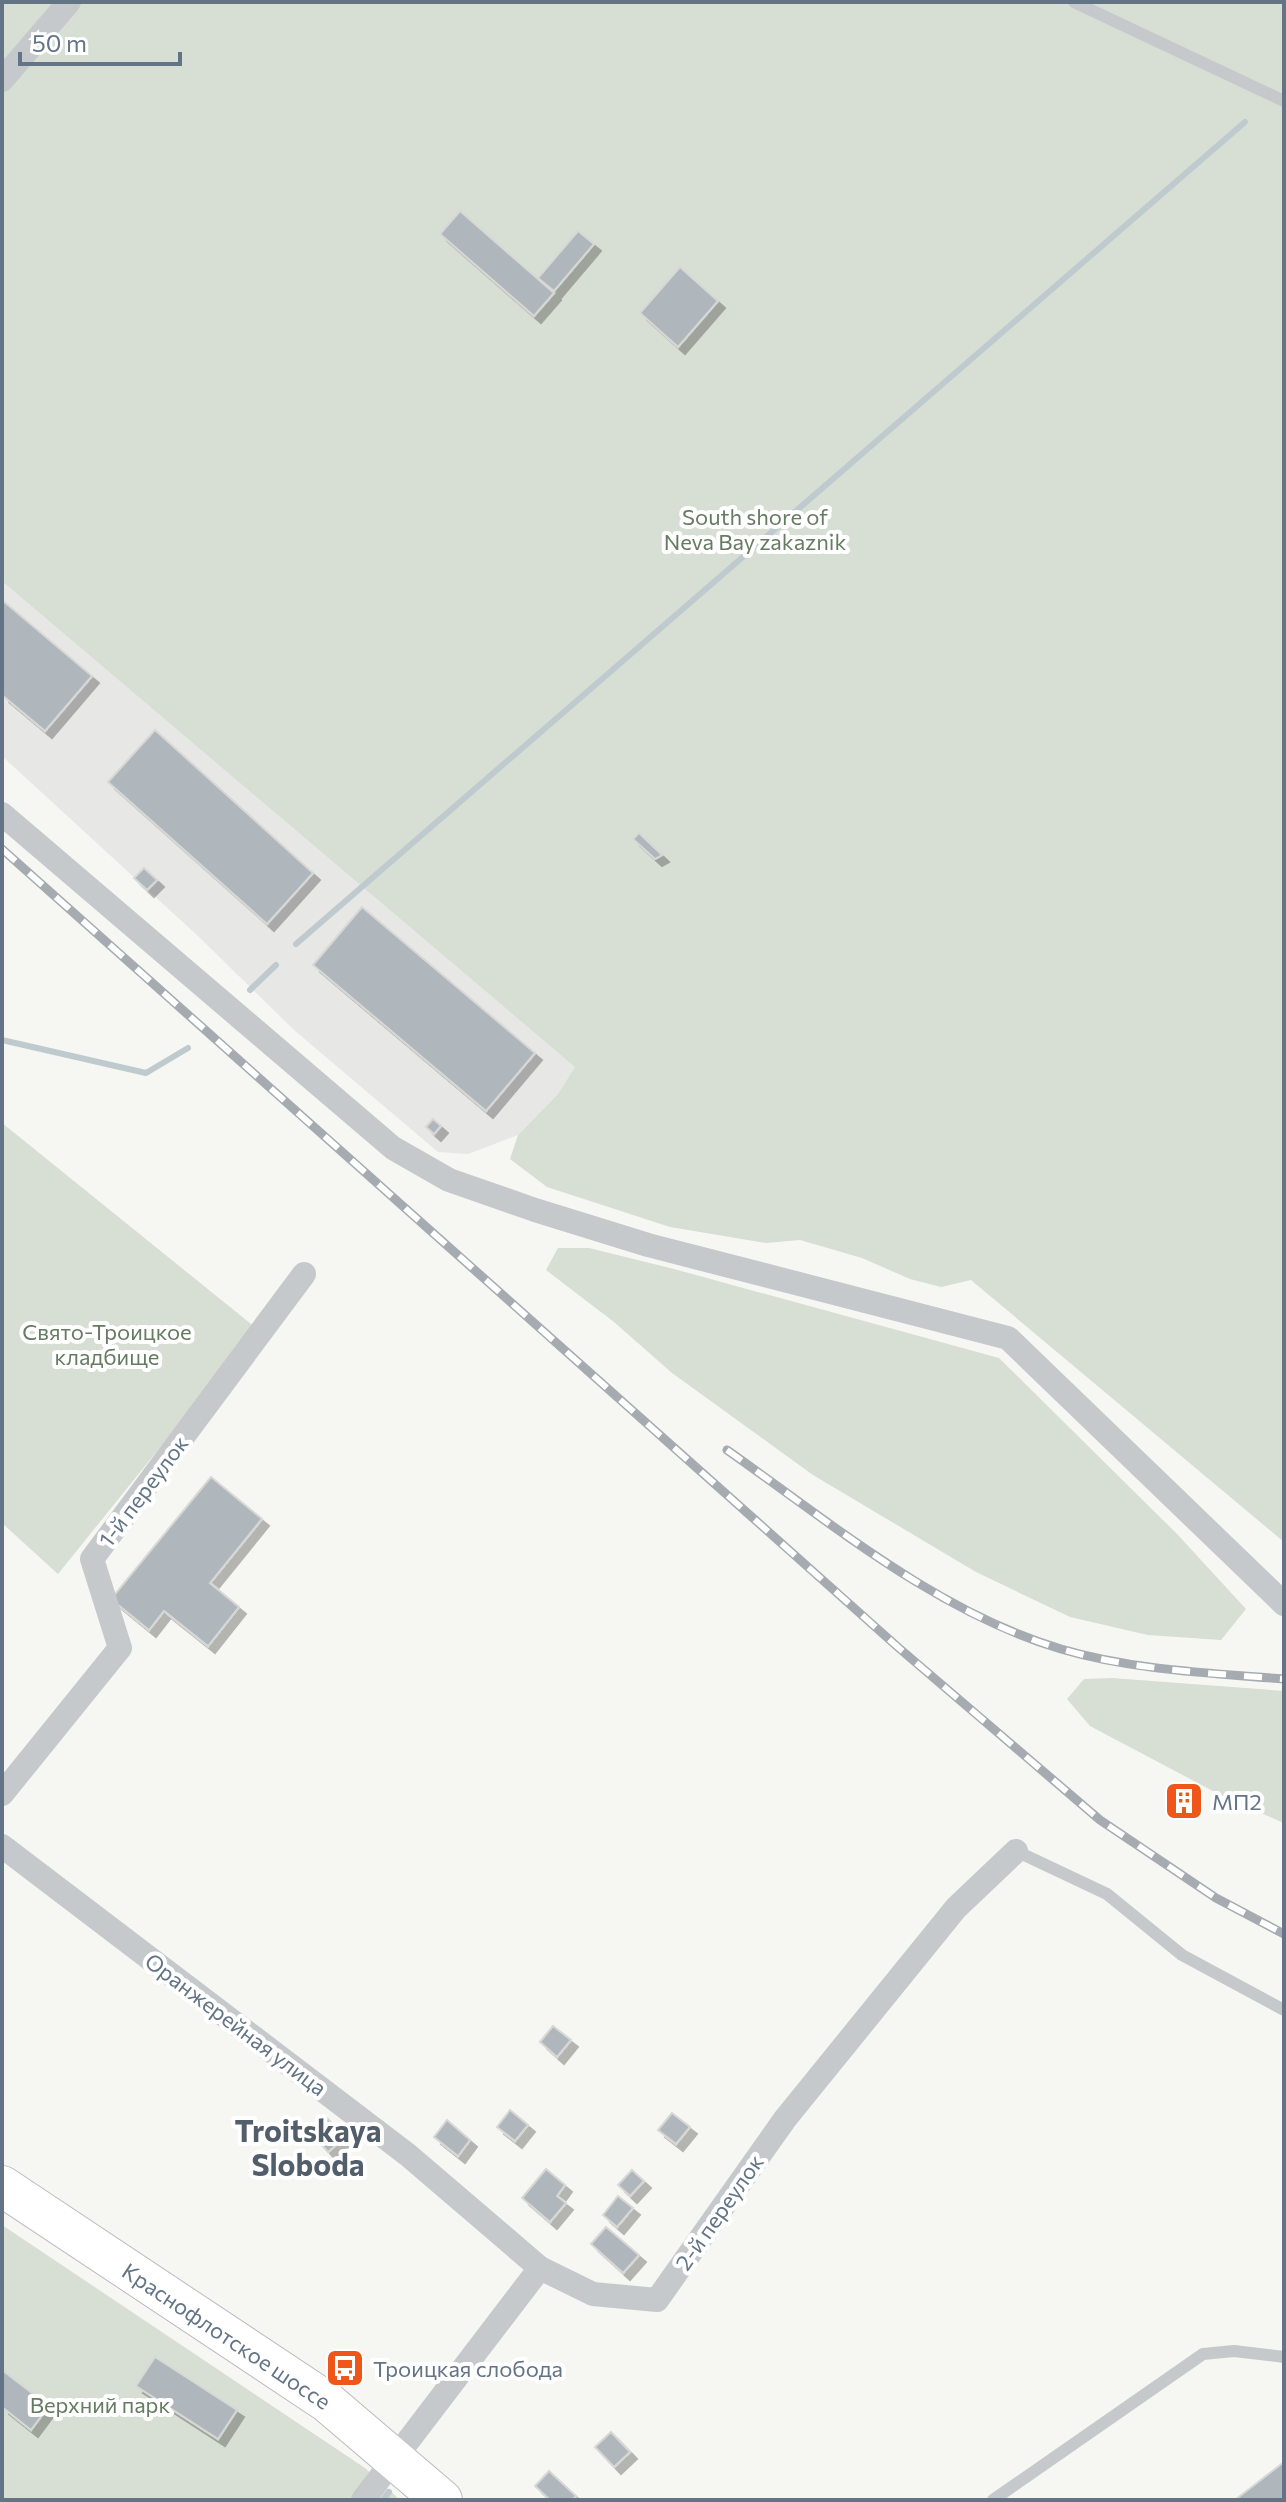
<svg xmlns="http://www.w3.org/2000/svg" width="1286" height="2502" viewBox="0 0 1286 2502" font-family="Commissioner,sans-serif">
  <defs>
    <filter id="shadow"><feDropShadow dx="7" dy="7" stdDeviation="0" flood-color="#0004"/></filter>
  </defs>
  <rect width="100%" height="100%" fill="#f6f6f2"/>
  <path fill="#e7e8e6" d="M2,507L607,1018L558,1094L518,1135L468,1154L438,1152L294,1030L199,937L2,756Z"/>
  <g fill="#d7ded3">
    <path d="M2,2H1284V1542L971,1280L941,1287L910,1279L862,1258L800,1240L766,1243L670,1227L547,1187L510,1159L518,1135L558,1094L575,1067L2,581Z"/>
    <path d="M2,1123L256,1328L58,1574L2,1523Z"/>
    <path d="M558,1248H589L674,1269L999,1358L1178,1535L1246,1609L1221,1640L1148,1635L1070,1617L976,1572L813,1475L672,1373L614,1322L546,1270Z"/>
    <path d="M1112,1678L1284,1691V1823L1228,1799L1090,1726L1067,1699L1084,1679Z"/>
    <path d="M2,2225L365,2468L400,2500H2Z"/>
  </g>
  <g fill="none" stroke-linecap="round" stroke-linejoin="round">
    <g stroke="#bfcacf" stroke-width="6">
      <path d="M296,944L1245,122"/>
      <path d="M250,990L276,965"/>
      <path d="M2,1040L146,1073L188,1048"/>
      <path d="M383,2500L389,2492"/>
    </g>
  </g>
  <g fill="#afb6bc" stroke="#d7d8d5" stroke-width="2" filter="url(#shadow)">
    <path d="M460,211L554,293L534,316L440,234Z"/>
    <path d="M578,231L594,244L554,291L538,278Z"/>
    <path d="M680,267L718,301L678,347L640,313Z"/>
    <path d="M2,600L92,676L45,731L2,695Z"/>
    <path d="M155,730L313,873L267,924L108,782Z"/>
    <path d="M639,833L662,855L655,859L633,839Z"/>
    <path d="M144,868L157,880L147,890L134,878Z"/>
    <path d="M362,907L535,1053L486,1111L313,965Z"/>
    <path d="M433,1119L441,1126L434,1134L426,1127Z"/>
    <path d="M211,1477L262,1519L210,1583L239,1607L208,1646L164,1611L149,1630L111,1599Z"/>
    <path d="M1179,1794L1193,1800L1189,1808L1176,1802Z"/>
    <path d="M553,2026L571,2040L557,2057L540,2042Z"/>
    <path d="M510,2110L528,2125L515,2141L497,2127Z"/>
    <path d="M672,2113L690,2127L676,2144L658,2130Z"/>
    <path d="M326,2117L345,2137L328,2152L310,2132Z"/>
    <path d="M447,2120L470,2140L458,2156L434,2137Z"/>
    <path d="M546,2169L565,2185L557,2196L566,2203L550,2222L522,2198Z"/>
    <path d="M632,2170L644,2181L630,2196L618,2185Z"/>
    <path d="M618,2196L633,2208L617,2227L603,2215Z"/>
    <path d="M606,2227L639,2255L623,2273L591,2244Z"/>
    <path d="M155,2357L237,2410L218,2439L136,2386Z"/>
    <path d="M2,2370L49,2406L31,2430L2,2407Z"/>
    <path d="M611,2432L630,2452L614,2467L595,2447Z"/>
    <path d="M1284,2462V2500H1235Z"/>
    <path d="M549,2471L576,2496L572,2500H550L535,2486Z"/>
  </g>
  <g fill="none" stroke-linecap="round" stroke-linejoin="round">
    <defs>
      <g id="primary">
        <path id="s1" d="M2,2186L327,2402L442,2500"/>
      </g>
    </defs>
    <use href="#primary" stroke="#b8bcc0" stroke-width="42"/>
    <g stroke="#c5c9cc" stroke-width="12">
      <path d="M1074,2L1284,101"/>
      <path d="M1016,1851L1107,1894L1182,1955L1284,2010"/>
      <path d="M993,2500L1203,2354L1234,2351L1284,2357"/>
    </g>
    <g stroke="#c5c9cc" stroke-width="24">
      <path d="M2,80L69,2"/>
      <path d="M2,814L393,1148L449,1180L535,1210L648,1245L1008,1338L1284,1604"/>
      <path d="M2,1794L120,1648L92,1559L304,1274"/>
      <path d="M2,1846L408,2155L540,2268L593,2294L657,2300L785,2119L956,1908L1016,1851"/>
      <path d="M363,2500L540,2268"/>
    </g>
    <use href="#primary" stroke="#fff" stroke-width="40"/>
    <defs>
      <g id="rail">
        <path d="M2,849L900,1649L1100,1820L1216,1898L1284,1934"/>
        <path d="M727,1450C831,1523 937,1612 1061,1649C1132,1670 1210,1673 1284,1679"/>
      </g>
    </defs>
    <use href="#rail" stroke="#a5abb1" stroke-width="9"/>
    <use href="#rail" stroke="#fff" stroke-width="6" stroke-dasharray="18" stroke-linecap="butt"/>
  </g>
  <defs>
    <symbol id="building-square" viewBox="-11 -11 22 22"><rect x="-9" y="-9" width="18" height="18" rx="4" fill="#ef561a" stroke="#fff"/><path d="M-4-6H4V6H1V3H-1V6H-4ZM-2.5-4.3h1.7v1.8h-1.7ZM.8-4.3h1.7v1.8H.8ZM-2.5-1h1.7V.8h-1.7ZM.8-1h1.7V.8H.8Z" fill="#fff"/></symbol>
    <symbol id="bus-square" viewBox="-11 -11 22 22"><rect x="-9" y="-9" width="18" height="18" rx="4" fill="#ef561a" stroke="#fff"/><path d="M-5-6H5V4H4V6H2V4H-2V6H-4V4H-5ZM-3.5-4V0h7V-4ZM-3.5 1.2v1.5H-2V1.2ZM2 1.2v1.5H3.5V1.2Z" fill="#fff"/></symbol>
  </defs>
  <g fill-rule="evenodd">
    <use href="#building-square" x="1162" y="1779" width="44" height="44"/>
    <use href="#bus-square" x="323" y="2346" width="44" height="44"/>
  </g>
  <g text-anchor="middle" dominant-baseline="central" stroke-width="8" stroke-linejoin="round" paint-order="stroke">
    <g font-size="22" fill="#667c62" stroke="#fff">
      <text x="755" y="516">South shore of<tspan x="755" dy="25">Neva Bay zakaznik</tspan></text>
      <text x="107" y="1331">Свято-Троицкое<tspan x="107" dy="25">кладбище</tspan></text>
      <text x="100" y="2404">Верхний парк</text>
    </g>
    <g font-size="22" fill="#637486" stroke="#fff">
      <text transform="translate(143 1491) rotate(-53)">1-й переулок</text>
      <text transform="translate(236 2024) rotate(37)">Оранжерейная улица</text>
      <text transform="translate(719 2212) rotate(-55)">2-й переулок</text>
      <text stroke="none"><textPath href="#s1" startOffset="270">Краснофлотское шоссе</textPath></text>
    </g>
    <g font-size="22" fill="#637486" stroke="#fff" text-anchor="start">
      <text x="1212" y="1801">МП2</text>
      <text x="373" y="2368">Троицкая слобода</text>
    </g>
    <g font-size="30" font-weight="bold" fill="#525e6a" stroke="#fff">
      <text x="308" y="2129">Troitskaya<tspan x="308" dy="34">Sloboda</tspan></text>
    </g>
  </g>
  <rect width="1286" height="2502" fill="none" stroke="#637486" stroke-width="8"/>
  <path d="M20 52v12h160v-12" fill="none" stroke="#637486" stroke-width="4"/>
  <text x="32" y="52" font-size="24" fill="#637486" stroke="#ffffff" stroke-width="6" paint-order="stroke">50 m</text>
</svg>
